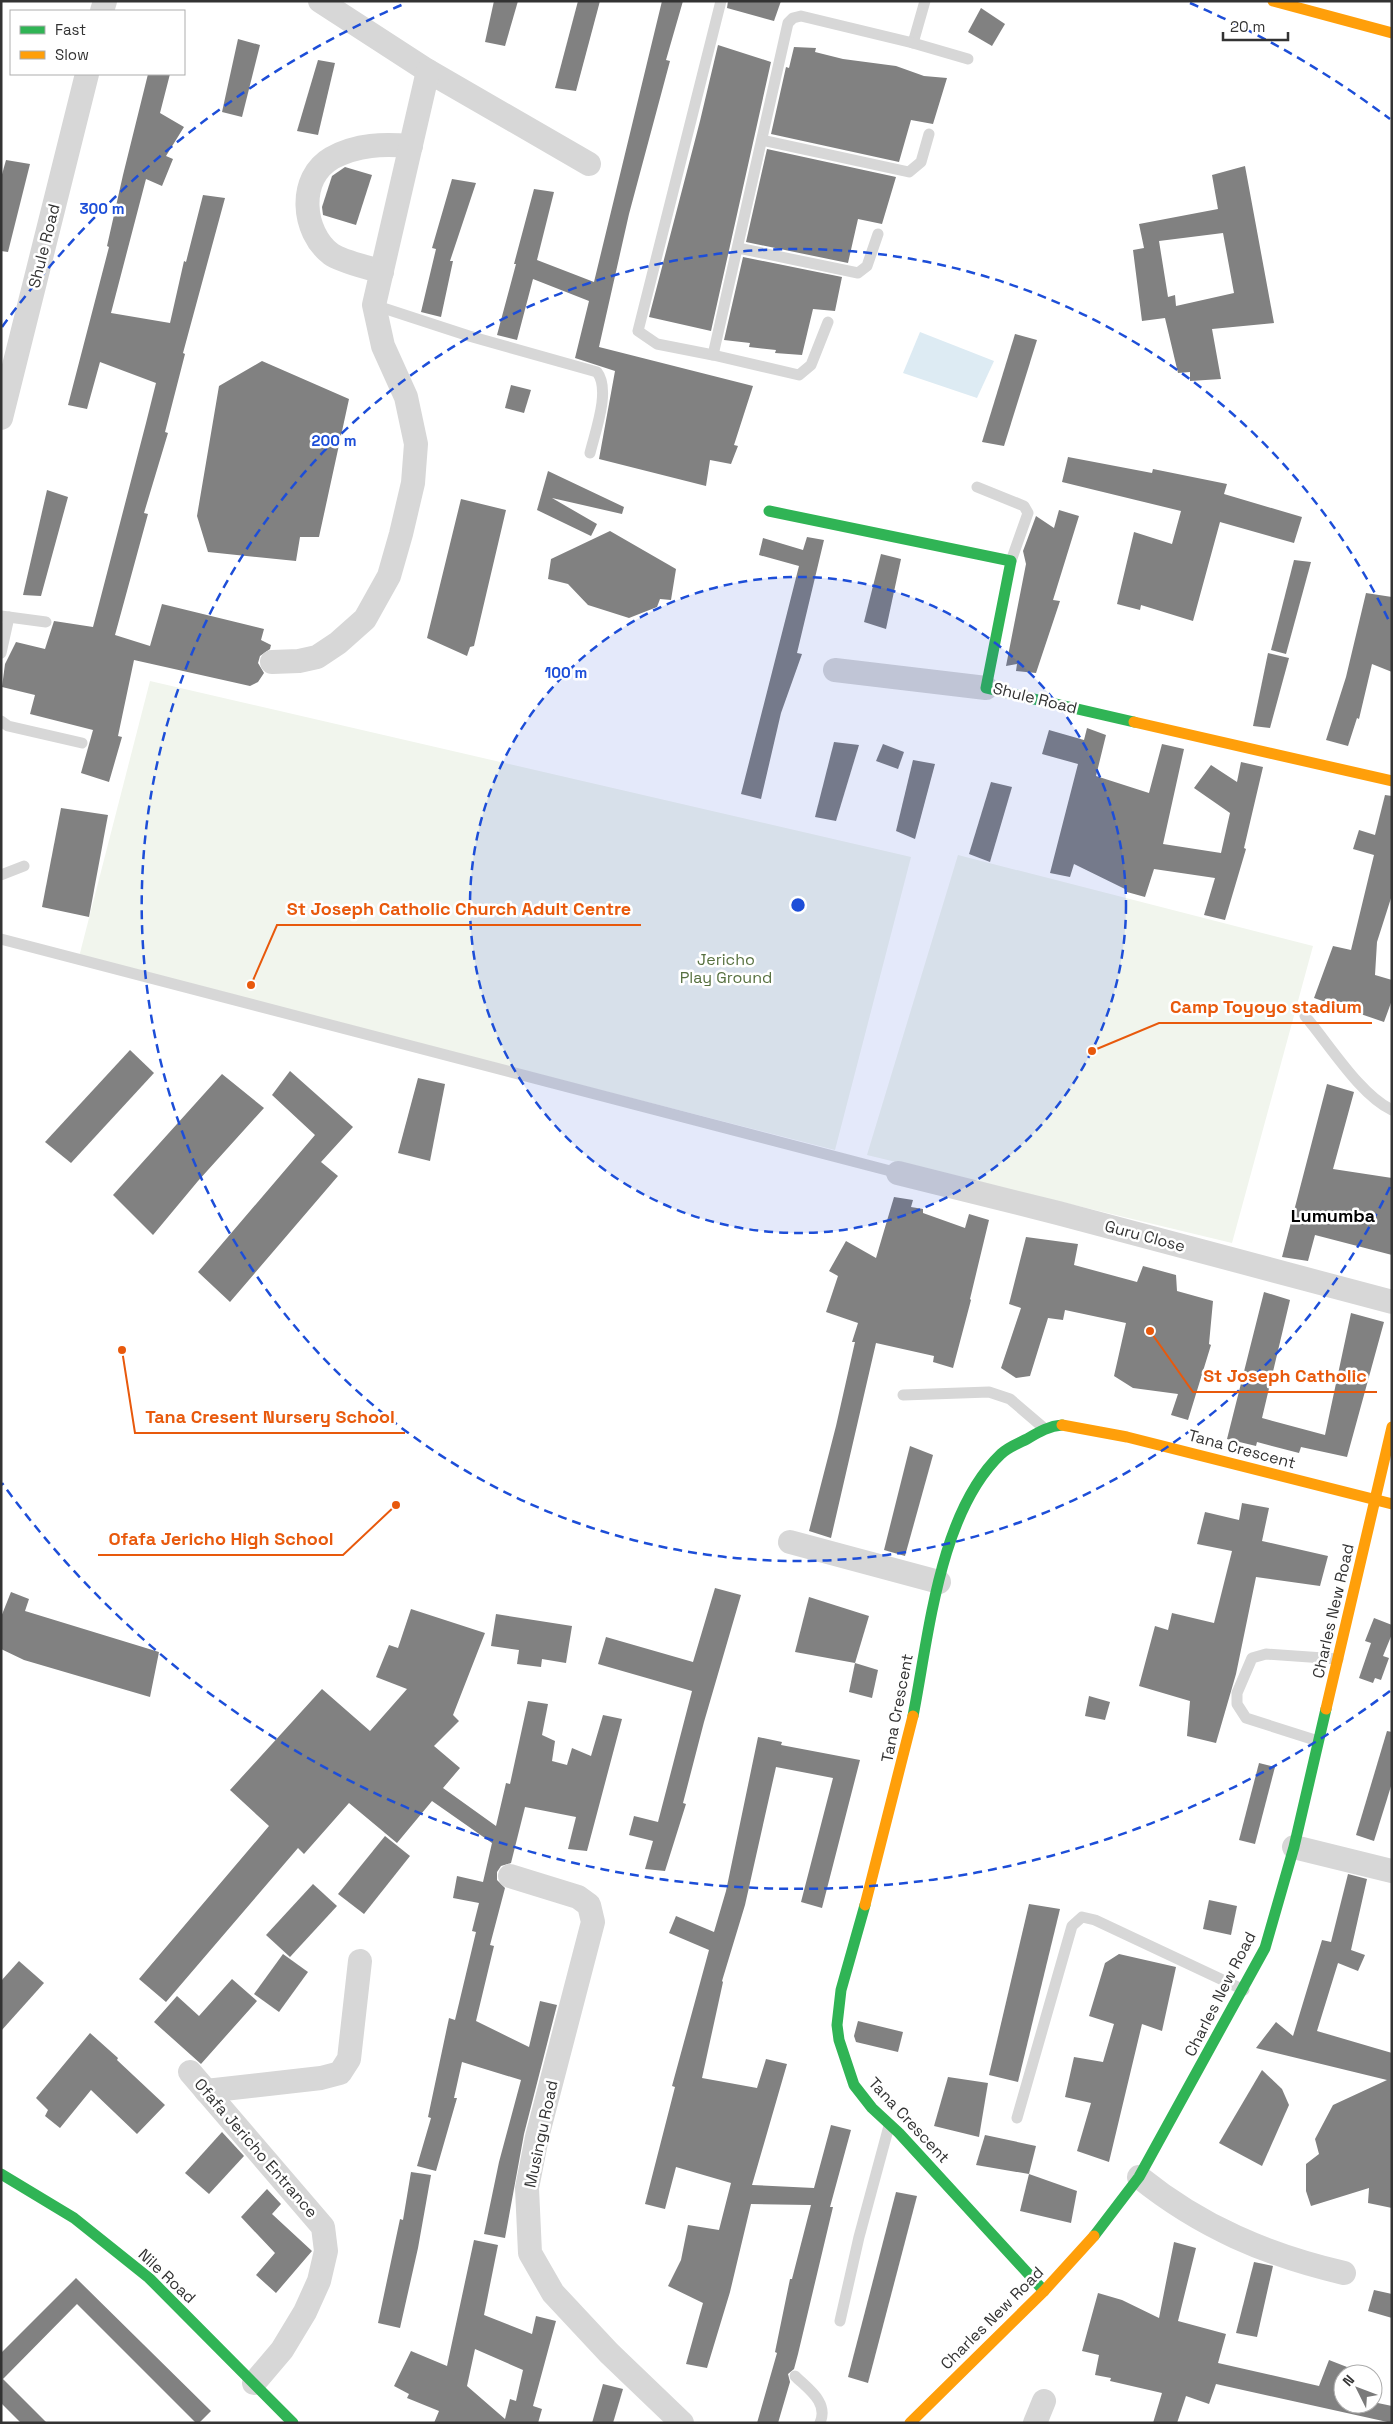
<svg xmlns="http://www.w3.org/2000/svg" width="1393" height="2424" viewBox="0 0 1393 2424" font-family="'Space Grotesk',sans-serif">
  <rect width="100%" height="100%" fill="#fff"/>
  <g fill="#f1f5ed">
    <path d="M150,681L911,857L835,1150L79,957Z"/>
    <path d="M958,855L1313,946L1232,1243L867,1155Z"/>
  </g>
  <path fill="#ddebf3" d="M920,332L994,361L977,398L903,373Z"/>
  <g fill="#818181" fill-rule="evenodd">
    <path d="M494,1H518L505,46L485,42Z"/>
    <path d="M578,1H600L576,91L555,88Z"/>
    <path d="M662,1H683L666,60L670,61L629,214L599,347L753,386L734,445L738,446L731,464L710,460L706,486L599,459L615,371L575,358L589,301L533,279L517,340L497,335L516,264H514L534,189L554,192L537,260L594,282Z"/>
    <path d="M728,1H781L774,21L727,8Z"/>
    <path d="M981,8L1005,24L992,46L968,32Z"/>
    <path d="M238,39L260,45L242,117L222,112Z"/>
    <path d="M718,45L771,62L711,331L649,317L700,121Z"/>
    <path d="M794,47L816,48L815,52L843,59L896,66L924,76L947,78L933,124L911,120L899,162L771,134L786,67L789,68Z"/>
    <path d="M318,60L335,63L318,135L297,131Z"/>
    <path d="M148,74H170L160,113L184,127L166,156L173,159L162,186L146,179L111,313L170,323L184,261L186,262L203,195L225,198L183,353L185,354L165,432L168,433L144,513L148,514L115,635L150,646L162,604L264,629L261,640L271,645L270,649L260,656L258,663L264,673L258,682L250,686L134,660L118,736L122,737L109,782L81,773L93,730L30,714L35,695L2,687L5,664L16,642L45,649L54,621L93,627L146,423L156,383L100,362L87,409L68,405L109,247L107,246L123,175Z"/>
    <path d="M767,149L896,177L882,224L858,219L848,263L746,242Z"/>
    <path d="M6,160L30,164L8,252L1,251V178Z"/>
    <path d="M1245,166L1274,323L1212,329L1221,379L1190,381V372L1178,373L1165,318L1142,321L1133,250L1144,248L1139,224L1218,209L1212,175ZM1223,233L1234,293L1176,306L1175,295L1168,297L1159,241Z"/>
    <path d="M345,167L372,175L356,225L323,215L322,207L332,176Z"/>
    <path d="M452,179L476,183L450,261H453L441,317L421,312L436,249L432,248Z"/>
    <path d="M743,257L842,277L835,311L813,309L802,355L775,353L776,350L749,347L750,343L724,340Z"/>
    <path d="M1015,334L1037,340L1004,446L982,442Z"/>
    <path d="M262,361L349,399L319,537H300L296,561L208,552L197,516L219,386Z"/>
    <path d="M511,385L531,390L524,413L505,408Z"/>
    <path d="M1068,457L1152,473L1153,469L1227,484L1224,494L1302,517L1294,543L1220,522L1193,621L1141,605L1140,610L1117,604L1134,532L1172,544L1181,511L1062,482Z"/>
    <path d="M548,471L624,507L622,514L552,498L597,524L591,536L537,510Z"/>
    <path d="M47,490L68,497L41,596L23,595Z"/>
    <path d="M461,499L506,510L474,646L470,647L467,656L427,638Z"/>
    <path d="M1059,510L1079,516L1053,600L1060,601L1036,673L1016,671L1017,664L1006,666L1026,564L1023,551L1036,516L1054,528Z"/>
    <path d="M610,531L676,569L671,600L660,599L657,607L629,618L588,605L568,584L548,579L551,559Z"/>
    <path d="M807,537L824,540L797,653L802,654L781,713L761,799L741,794L799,566L759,555L763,538L803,550Z"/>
    <path d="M881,554L901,559L886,629L864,622Z"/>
    <path d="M1294,560L1311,562L1286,654L1271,650Z"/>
    <path d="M1366,593L1392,597V672L1372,664L1359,719L1357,718L1348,746L1326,740L1346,677Z"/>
    <path d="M1268,653L1289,658L1270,728L1253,726Z"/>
    <path d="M1087,728L1106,735L1096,776L1149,793L1162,744L1184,749L1163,844L1221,853L1230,813L1194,788L1211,765L1237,782L1241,762L1263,767L1244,848L1246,849L1225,920L1204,915L1215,878L1154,869L1145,897L1127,892V890L1074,864L1070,877L1050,873L1078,764L1042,754L1049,730L1084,740Z"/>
    <path d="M834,742L859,745L836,821L815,817Z"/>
    <path d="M883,744L904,752L898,769L876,761Z"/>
    <path d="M913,760L935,764L915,839L896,831Z"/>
    <path d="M991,782L1012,787L990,862L969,854Z"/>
    <path d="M1385,795L1392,796V895L1377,942L1375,975L1392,980V1000L1384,1022L1314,998L1333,946L1351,950L1374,855L1353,849L1359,830L1375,835Z"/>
    <path d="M61,808L108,815L89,917L42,907Z"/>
    <path d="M130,1050L154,1073L71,1163L45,1142Z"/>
    <path d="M290,1071L353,1127L321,1162L338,1176L230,1302L198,1272L315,1135L272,1095Z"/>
    <path d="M222,1074L264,1108L198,1181L153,1235L113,1195Z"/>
    <path d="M418,1078L445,1084L430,1161L398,1153Z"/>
    <path d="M1327,1084L1354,1092L1333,1169L1392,1178V1255L1315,1235L1308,1261L1282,1257Z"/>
    <path d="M894,1197L913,1200L911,1207L923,1209V1213L965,1228L969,1214L989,1220L970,1299L971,1300L953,1368L933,1362L934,1356L876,1343L831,1538L809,1531L836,1426L855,1342H852L858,1323L826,1312L838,1276L829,1271L846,1241L876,1258Z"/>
    <path d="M1026,1237L1078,1244L1074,1265L1137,1282L1143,1266L1176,1275L1177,1291L1213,1301L1209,1344L1211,1345L1188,1420L1171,1415L1178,1394L1133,1388L1114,1376L1126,1323L1065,1310L1063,1320L1048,1318L1030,1376L1016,1378L1001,1368L1021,1308L1009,1304Z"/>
    <path d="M1264,1292L1290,1300L1262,1418L1325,1435L1351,1313L1384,1322L1347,1457L1301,1447L1299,1453L1257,1442L1256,1446L1227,1439Z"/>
    <path d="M910,1446L933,1455L905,1556L884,1550Z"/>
    <path d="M1242,1503L1269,1508L1262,1541L1328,1556L1320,1586L1256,1577L1236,1674L1216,1743L1187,1736L1190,1701L1139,1686L1155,1626L1168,1630L1172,1613L1214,1623L1232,1551L1197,1544L1205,1512L1239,1520Z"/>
    <path d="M715,1588L741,1595L704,1722L683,1803L686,1804L665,1871L645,1869L653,1841L629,1835L634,1816L658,1822L692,1691L598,1664L606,1637L693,1662Z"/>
    <path d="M11,1592L29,1599L25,1611L159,1652L150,1697L24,1660L1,1649V1617Z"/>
    <path d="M809,1597L869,1616L855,1663L795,1652Z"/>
    <path d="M411,1609L485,1633L453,1715L459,1721L434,1746L460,1768L443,1788L496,1826L506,1783L510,1784L528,1701L548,1704L542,1735L555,1741L552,1761L567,1765L572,1748L591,1756L603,1715L622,1719L587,1851L568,1849L576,1817L525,1807L511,1863L501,1866L497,1872V1880L505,1888L490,1945L494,1946L476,2021L529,2047L540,2001L557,2005L524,2134L505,2238L484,2234L499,2162L521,2080L462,2062L454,2098H457L436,2171L417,2166L431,2118L428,2117L449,2018L455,2020L476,1932L472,1931L479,1903L453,1898L457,1876L483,1882L492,1843L432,1801L397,1843L349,1803L304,1854L298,1848L166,2002L139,1979L269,1826L230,1790L322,1689L370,1731L407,1689L376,1677L389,1645L398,1648Z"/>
    <path d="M496,1614L572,1626L566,1663L542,1659L541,1667L517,1664L519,1650L491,1646Z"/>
    <path d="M1374,1618L1392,1625V1634L1383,1656L1389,1658L1381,1680L1375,1678L1373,1683L1359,1678L1371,1643L1365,1641Z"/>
    <path d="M855,1663L878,1670L872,1698L849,1692Z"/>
    <path d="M1089,1696L1110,1702L1105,1720L1085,1716Z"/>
    <path d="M1387,1731L1392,1732V1783L1374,1841L1356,1835Z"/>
    <path d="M758,1737L782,1742L781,1745L860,1760L822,1908L801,1902L833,1778L776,1767L745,1905L722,1981L723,1982L702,2078L757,2088L766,2059L787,2064L752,2185L814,2188L831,2125L851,2130L830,2207H833L798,2354L794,2369L788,2374L790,2382L778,2423H757L777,2353L775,2352L790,2279H792L811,2205L751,2204L730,2292L707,2368L686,2364L703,2303L668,2286L681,2260L688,2225L719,2230L731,2183L676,2167L665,2209L645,2204L675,2087L672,2086L709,1950L669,1933L676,1916L714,1932L726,1891Z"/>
    <path d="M1259,1763L1275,1767L1255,1844L1239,1840Z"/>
    <path d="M385,1836L410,1856L364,1914L338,1894Z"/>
    <path d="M1348,1874L1367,1879L1351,1950L1365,1955L1358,1971L1338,1963L1317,2031L1392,2053V2208L1368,2203L1369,2188L1311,2206L1306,2191V2164L1319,2154L1315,2139L1333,2105L1387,2080L1256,2048L1276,2022L1293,2036L1322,1940L1331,1942Z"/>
    <path d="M313,1884L337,1906L290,1957L266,1935Z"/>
    <path d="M1209,1900L1237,1906L1231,1935L1203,1929Z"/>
    <path d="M1029,1904L1060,1909L1018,2082L989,2075Z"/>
    <path d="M283,1954L308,1972L279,2012L254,1994Z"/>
    <path d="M1119,1954L1176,1967L1162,2031L1142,2024L1109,2162L1077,2151L1091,2103L1065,2097L1074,2057L1103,2062L1114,2024L1089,2016L1105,1963Z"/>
    <path d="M19,1961L44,1983L1,2031V1981Z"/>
    <path d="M232,1979L257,2001L201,2064L154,2022L177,1996L199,2016Z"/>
    <path d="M858,2021L903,2032L898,2052L856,2042L854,2036Z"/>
    <path d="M90,2033L118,2058L117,2060L165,2105L137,2134L91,2090L60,2128L45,2116L48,2110L36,2098Z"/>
    <path d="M1262,2070L1282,2089L1289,2105L1262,2166L1219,2143Z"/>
    <path d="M948,2077L988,2083L979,2137L934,2126Z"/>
    <path d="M222,2132L244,2156L209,2194L185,2173Z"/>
    <path d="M985,2135L1036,2146L1029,2174L976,2165Z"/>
    <path d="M411,2172L431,2175L418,2248L400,2328L378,2323L400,2219L403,2220Z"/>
    <path d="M1029,2174L1077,2191L1071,2223L1020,2211Z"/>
    <path d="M267,2189L281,2204L272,2214L312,2251L276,2293L256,2275L275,2253L241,2217Z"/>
    <path d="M896,2192L917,2196L868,2383L848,2377Z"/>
    <path d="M474,2240L498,2245L484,2315L532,2334L536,2316L556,2321L533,2406L542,2409L538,2423H434L439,2411L407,2398L409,2394L394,2386L411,2351L447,2366ZM475,2349L523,2370L516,2401L510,2399L505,2419L467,2386Z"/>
    <path d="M1174,2242L1196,2248L1178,2321L1226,2334L1218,2363L1319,2386L1329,2360L1365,2374H1343V2404H1373V2402L1392,2406V2423L1216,2384L1209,2404L1186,2396L1177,2423H1153L1162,2393L1110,2381L1111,2378L1095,2375L1099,2355L1082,2351L1098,2293L1122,2300L1159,2318Z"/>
    <path d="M1254,2262L1273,2266L1257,2337L1236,2333Z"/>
    <path d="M76,2278L211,2411L199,2423H196L77,2304L3,2379L47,2423H21L1,2403V2353Z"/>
    <path d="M1374,2290L1392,2294V2318L1368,2311Z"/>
    <path d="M603,2384L623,2389L613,2423H592Z"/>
  </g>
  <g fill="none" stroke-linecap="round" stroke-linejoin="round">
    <g stroke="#d7d7d7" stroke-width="11">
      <path d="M721,1L638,331L657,344L713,355L788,23L793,18L801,16L913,43L925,1"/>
      <path d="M913,43L968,59"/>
      <path d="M762,140L909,172L921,162L929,134"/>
      <path d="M738,248L858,273L867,266L878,234"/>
      <path d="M374,305L469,336L597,372C611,390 595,432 590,453"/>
      <path d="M713,355L799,375L811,365L828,322"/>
      <path d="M977,487L1024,506L1028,513L1011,561"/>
      <path d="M1,616L46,622"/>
      <path d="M1,653L9,617"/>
      <path d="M1,721L8,726L82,743"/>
      <path d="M1,875L24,866"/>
      <path d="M1,939L898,1173"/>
      <path d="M1305,1016C1329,1044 1360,1095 1392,1110"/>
      <path d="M903,1395L989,1392L1010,1399L1045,1429"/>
      <path d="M1318,1741L1246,1718L1237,1704V1693L1252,1658L1266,1654L1338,1659"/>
      <path d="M1017,2118L1072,1926L1082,1917L1095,1920L1244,1990"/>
      <path d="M840,2321L859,2237L889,2126"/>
      <path d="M795,2376C808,2389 829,2402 820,2423"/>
    </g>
    <g stroke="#d7d7d7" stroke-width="24">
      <path d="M320,1L428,71L589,164"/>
      <path d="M102,11L105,1"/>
      <path d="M382,272C368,267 342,262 331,254C302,232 297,178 332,158C358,144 383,144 411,146"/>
      <path d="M1,418L87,74"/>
      <path d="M272,662L299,661L317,657L338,643L365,619L389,576L401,534L413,483L416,444L406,397L383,346L374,305L428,71"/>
      <path d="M835,670L986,688"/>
      <path d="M898,1173L1058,1213L1392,1302"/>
      <path d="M790,1542L939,1582"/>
      <path d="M1294,1847L1392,1871"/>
      <path d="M510,1876L578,1897L589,1905L593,1922L537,2137L527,2188L530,2253L553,2293L609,2353L682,2423"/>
      <path d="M190,2072L323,2227L326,2251L319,2281L305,2312L282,2350L254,2383"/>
      <path d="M206,2091L321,2078L340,2073L349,2059L360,1961"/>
      <path d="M1139,2177C1201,2227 1267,2255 1344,2273"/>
      <path d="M1035,2423L1044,2401"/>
    </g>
    <g stroke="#30b455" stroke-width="11">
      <path d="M769,511L1011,561L986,688L1134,722"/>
      <path d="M913,1716C929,1635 939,1513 1001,1454C1008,1447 1019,1443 1027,1439C1039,1432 1049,1426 1062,1425"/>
      <path d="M865,1905L841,1990L837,2025L839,2040L854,2085L872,2108L899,2133L1044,2291"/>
      <path d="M1,2174L74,2218L149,2278L293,2423"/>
      <path d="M1094,2236L1139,2177L1265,1948L1294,1847L1326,1709"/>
    </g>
    <g stroke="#ff9f0a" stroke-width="11">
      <path d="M1273,1L1392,33"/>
      <path d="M1134,722L1392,781"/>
      <path d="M1062,1425L1127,1437L1392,1504"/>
      <path d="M1326,1709L1392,1427"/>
      <path d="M865,1905L913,1716"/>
      <path d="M910,2423L1044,2291L1094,2236"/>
    </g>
  </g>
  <circle cx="798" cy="905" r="328" fill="#1d4ed8" fill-opacity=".12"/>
  <g fill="none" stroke="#1d4ed8" stroke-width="2.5" stroke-dasharray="9 6">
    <circle cx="798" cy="905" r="328"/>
    <path d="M1390 1187A656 656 0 1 1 1390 623"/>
    <path d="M1390 1691A984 984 0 0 1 2 1483M2 327A984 984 0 0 1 406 3M1190 3A984 984 0 0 1 1390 119"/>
  </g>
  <g text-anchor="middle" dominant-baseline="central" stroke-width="5" stroke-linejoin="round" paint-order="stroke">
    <g font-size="16" fill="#333" stroke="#fff">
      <text transform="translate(44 246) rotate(-76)">Shule Road</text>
      <text transform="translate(1035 698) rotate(14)">Shule Road</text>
      <text transform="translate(1145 1236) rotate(15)">Guru Close</text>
      <text transform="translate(1242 1449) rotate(15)">Tana Crescent</text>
      <text transform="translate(1333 1611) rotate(-77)">Charles New Road</text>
      <text transform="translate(897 1708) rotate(-79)">Tana Crescent</text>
      <text transform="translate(1220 1994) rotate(-63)">Charles New Road</text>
      <text transform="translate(909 2120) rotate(47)">Tana Crescent</text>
      <text transform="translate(541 2134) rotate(-78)">Musingu Road</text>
      <text transform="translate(256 2148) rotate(49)">Ofafa Jericho Entrance</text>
      <text transform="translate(167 2276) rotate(43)">Nile Road</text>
      <text transform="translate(992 2318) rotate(-45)">Charles New Road</text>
    </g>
    <g font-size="16" fill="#56703f" stroke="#fff">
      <text x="726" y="959">Jericho<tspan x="726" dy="18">Play Ground</tspan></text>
    </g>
    <g font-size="18" font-weight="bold" fill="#000" stroke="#fff">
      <text x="1333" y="1215">Lumumba</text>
    </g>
  </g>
  <circle cx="798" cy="905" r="8" fill="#1d4ed8" stroke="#fff" stroke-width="2.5"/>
  <g font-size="15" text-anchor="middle" font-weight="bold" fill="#1d4ed8" stroke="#fff" stroke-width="5" stroke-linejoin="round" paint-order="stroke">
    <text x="102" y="214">300 m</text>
    <text x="334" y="446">200 m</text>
    <text x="566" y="678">100 m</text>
  </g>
  <path fill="none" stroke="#e8590c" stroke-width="2" d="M251 985L277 925H641M1092 1051L1159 1023H1372M1150 1331L1193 1392H1377M122 1350L135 1433H405M396 1505L343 1555H98"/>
  <g fill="#e8590c" stroke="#fff" stroke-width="2">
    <circle cx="251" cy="985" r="5"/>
    <circle cx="1092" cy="1051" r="5"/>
    <circle cx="1150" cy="1331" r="5"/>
    <circle cx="122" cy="1350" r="5"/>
    <circle cx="396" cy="1505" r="5"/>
  </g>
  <g font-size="18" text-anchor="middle" font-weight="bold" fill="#e8590c" stroke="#fff" stroke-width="5" stroke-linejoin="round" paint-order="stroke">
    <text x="459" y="915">St Joseph Catholic Church Adult Centre</text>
    <text x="1266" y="1013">Camp Toyoyo stadium</text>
    <text x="1285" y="1382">St Joseph Catholic</text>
    <text x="270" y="1423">Tana Cresent Nursery School</text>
    <text x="221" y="1545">Ofafa Jericho High School</text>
  </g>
  <rect width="1393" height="2424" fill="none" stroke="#333333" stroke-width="5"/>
  <rect x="10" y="10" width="175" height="65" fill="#ffffff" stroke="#adadad"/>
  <rect x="20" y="26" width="25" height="8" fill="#30b455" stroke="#adadad"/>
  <text x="55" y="35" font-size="15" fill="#333333">Fast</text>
  <rect x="20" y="51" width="25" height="8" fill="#ff9f0a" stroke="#adadad"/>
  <text x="55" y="60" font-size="15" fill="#333333">Slow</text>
  <g transform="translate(1358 2389) rotate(312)"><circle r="24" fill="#ffffff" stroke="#adadad"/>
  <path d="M0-4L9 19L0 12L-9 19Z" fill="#7a7a7a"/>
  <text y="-8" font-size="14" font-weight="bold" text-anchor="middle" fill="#333333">N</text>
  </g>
  <path d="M1223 32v8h65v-8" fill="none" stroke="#333333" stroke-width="2.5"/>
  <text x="1230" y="32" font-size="15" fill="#333333" stroke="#ffffff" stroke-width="4" paint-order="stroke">20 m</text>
</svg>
